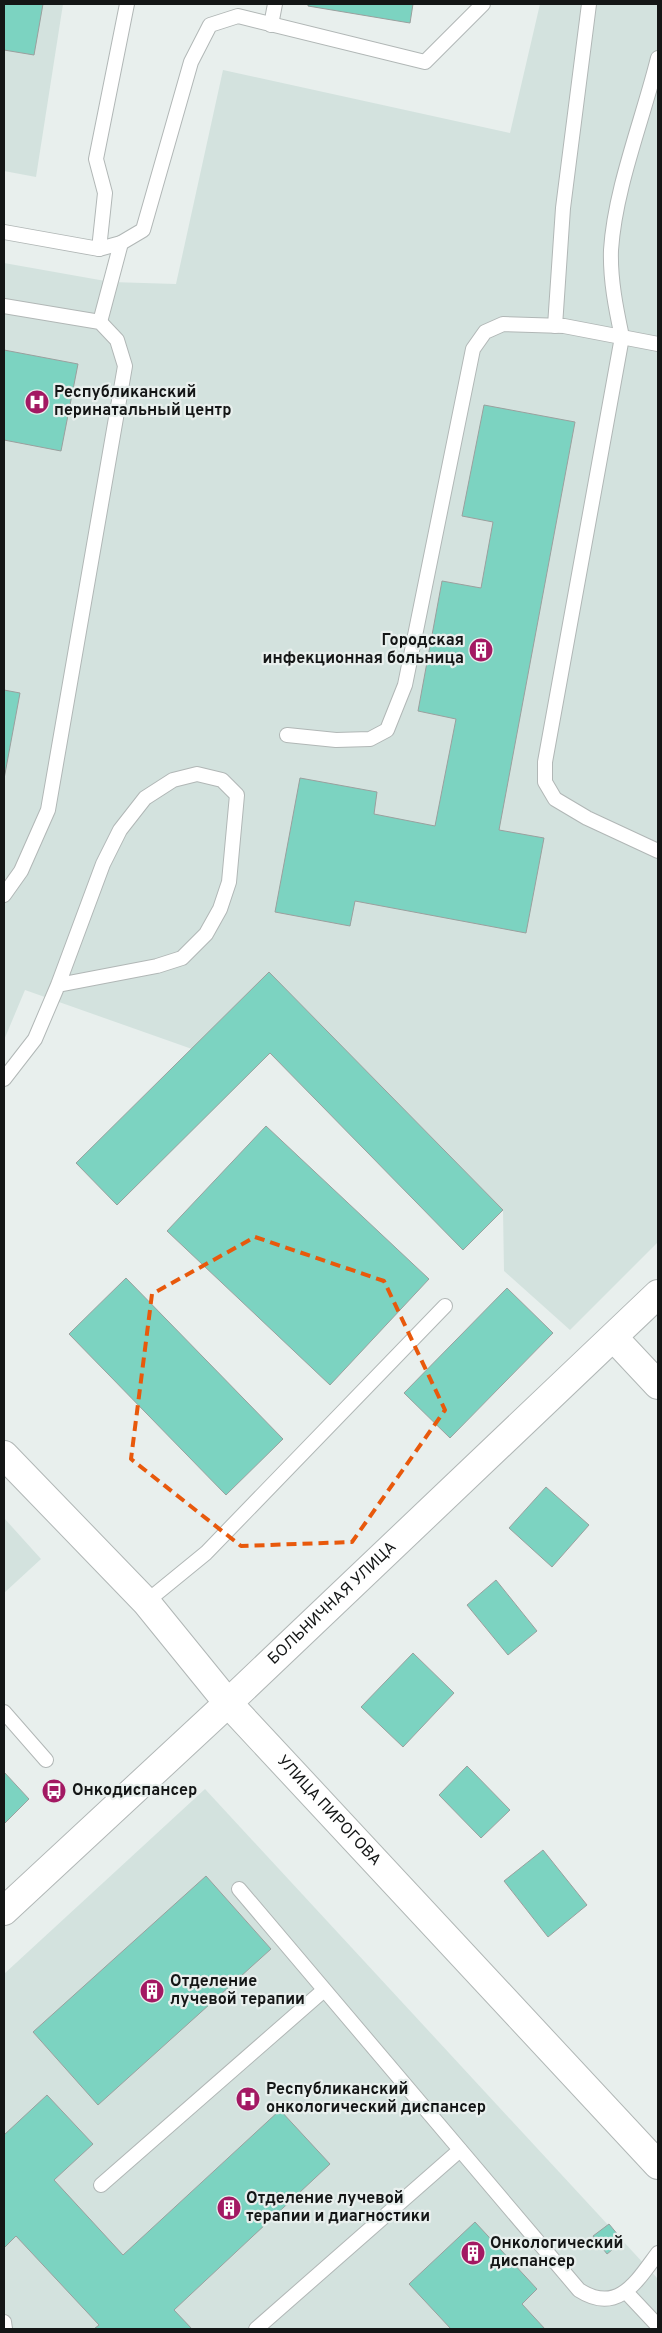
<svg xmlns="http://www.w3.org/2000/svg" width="662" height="2333" viewBox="0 0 662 2333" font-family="Overpass,sans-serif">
  <rect width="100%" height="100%" fill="#e8efed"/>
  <g fill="#d3e2de">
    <path d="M4,4H63L36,177L4,171Z"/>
    <path d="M540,4H658V1242L570,1330L504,1271L503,1210L269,972L192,1049L25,990L4,1040V263L111,282L176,284L223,70L510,133Z"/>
    <path d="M4,1518L41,1559L4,1593Z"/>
    <path d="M205,1789L658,2279V2329H4V1974Z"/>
  </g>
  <g fill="#7cd3c1" stroke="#9aa09e">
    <path d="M4,4H43L34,55L4,50Z"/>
    <path d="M308,4H413L410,23L308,6Z"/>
    <path d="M4,350L78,364L61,451L4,440Z"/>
    <path d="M484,405L575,422L499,830L544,838L526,933L355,901L350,926L275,912L300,778L377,792L374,814L435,826L456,719L418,711L442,581L481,588L493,522L462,516Z"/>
    <path d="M4,690L20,693L4,779Z"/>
    <path d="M269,972L503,1210L463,1250L270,1053L117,1205L76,1163Z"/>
    <path d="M266,1126L429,1279L330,1385L167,1231Z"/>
    <path d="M126,1278L283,1439L226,1495L69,1334Z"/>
    <path d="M507,1288L553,1333L450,1438L404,1393Z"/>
    <path d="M546,1487L589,1525L552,1567L509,1528Z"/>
    <path d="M496,1580L537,1631L508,1655L467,1605Z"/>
    <path d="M413,1653L454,1693L403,1747L361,1707Z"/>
    <path d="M467,1766L510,1810L481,1838L439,1795Z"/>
    <path d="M4,1772L29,1799L4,1824Z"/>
    <path d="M543,1850L587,1905L548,1937L504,1881Z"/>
    <path d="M206,1876L271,1949L98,2105L33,2032Z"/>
    <path d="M47,2095L93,2144L54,2180L123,2255L280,2110L330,2164L174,2310L192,2329H94L99,2325L16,2236L4,2248V2135Z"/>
    <path d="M475,2222L537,2289L522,2304L545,2329H451L409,2284Z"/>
    <path d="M609,2224L623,2241L607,2254L593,2236Z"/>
  </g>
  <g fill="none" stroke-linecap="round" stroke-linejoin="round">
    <defs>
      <g id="service">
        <path d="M271,25L275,4"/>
        <path d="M658,58C643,119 615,188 611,250C610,279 616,309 622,337L545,762V782L555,799L587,818L658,851"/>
        <path d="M4,232L99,249L121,243L143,230L191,62L210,25L238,16L425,62L483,4"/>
        <path d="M99,249L105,193L96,159L127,4"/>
        <path d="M4,306L100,322L117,340L125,366L48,810L21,871L4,895"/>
        <path d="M100,322L121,243"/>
        <path d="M555,326L563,208L589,4"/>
        <path d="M287,735L336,740L370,739L387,730L405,685L473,349L485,332L503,324L564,326L658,344"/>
        <path d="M4,1079L35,1039L58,985L103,864L120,830L145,798L173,780L197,774L222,780L237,795L229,882L220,909L206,934L182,958L157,966L58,985"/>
        <path d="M146,1602L206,1553L445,1306"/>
        <path d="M4,1712L46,1760"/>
        <path d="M239,1889L579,2290C618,2315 637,2281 658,2253"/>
        <path d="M101,2185L324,1990"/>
        <path d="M627,2293L658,2326"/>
        <path d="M4,2322L5,2329"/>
        <path d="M256,2329L460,2150"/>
      </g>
      <g id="minor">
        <path id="s1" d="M4,1455L146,1602L228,1703L658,2165"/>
      </g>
      <g id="tertiary">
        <path d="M614,1338L658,1385"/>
        <path id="s2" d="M4,1911L228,1703L658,1294"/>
      </g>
    </defs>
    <use href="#service" stroke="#b1b7b6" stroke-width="16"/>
    <use href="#minor" stroke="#b1b7b6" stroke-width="30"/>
    <use href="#tertiary" stroke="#b1b7b6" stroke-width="30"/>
    <use href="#service" stroke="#fff" stroke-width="14"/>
    <use href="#minor" stroke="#fff" stroke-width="28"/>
    <use href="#tertiary" stroke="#fff" stroke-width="28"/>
  </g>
  <path fill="none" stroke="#e8590c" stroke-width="4" stroke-dasharray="10 6" stroke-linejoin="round" d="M255,1237L384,1281L445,1410L352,1542L241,1546L131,1459L152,1294Z"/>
  <defs>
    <symbol id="hospital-disc" viewBox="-11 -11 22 22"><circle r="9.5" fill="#a31963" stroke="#e8efed"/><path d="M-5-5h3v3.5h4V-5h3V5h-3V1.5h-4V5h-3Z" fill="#fff"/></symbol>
    <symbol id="building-disc" viewBox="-11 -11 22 22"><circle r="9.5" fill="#a31963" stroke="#e8efed"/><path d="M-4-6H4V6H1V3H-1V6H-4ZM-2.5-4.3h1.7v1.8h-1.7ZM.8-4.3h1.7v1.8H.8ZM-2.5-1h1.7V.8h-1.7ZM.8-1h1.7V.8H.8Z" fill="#fff"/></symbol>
    <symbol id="bus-disc" viewBox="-11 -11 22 22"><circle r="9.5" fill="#a31963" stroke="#e8efed"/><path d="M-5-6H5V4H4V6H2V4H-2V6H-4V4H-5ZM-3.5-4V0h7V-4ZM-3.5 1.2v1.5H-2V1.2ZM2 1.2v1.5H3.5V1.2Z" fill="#fff"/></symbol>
  </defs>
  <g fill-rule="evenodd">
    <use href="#hospital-disc" x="23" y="388" width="28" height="28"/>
    <use href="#building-disc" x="467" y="636" width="28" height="28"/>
    <use href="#bus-disc" x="40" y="1777" width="28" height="28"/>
    <use href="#building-disc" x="138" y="1977" width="28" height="28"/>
    <use href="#hospital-disc" x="234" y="2085" width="28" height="28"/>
    <use href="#building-disc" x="215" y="2194" width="28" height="28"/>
    <use href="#building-disc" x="459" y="2239" width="28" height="28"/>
  </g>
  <g text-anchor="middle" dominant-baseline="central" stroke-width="4.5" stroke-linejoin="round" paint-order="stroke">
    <g font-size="16" font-weight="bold" fill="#141616" stroke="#e8efed" text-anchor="start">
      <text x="54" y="393">Республиканский<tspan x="54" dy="18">перинатальный центр</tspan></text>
      <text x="464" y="641" text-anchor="end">Городская<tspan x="464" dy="18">инфекционная больница</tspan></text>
      <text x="72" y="1791">Онкодиспансер</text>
      <text x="170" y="1982">Отделение<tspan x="170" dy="18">лучевой терапии</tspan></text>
      <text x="266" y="2090">Республиканский<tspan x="266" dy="18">онкологический диспансер</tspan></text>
      <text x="246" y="2199">Отделение лучевой<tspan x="246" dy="18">терапии и диагностики</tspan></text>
      <text x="490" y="2244">Онкологический<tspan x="490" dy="18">диспансер</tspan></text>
    </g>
    <g font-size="16" fill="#141616" stroke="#e8efed">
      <text stroke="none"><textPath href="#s2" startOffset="450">БОЛЬНИЧНАЯ УЛИЦА</textPath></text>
      <text stroke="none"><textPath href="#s1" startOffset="482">УЛИЦА ПИРОГОВА</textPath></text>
    </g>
  </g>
  <rect width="662" height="2333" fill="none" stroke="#141616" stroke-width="10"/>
</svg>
